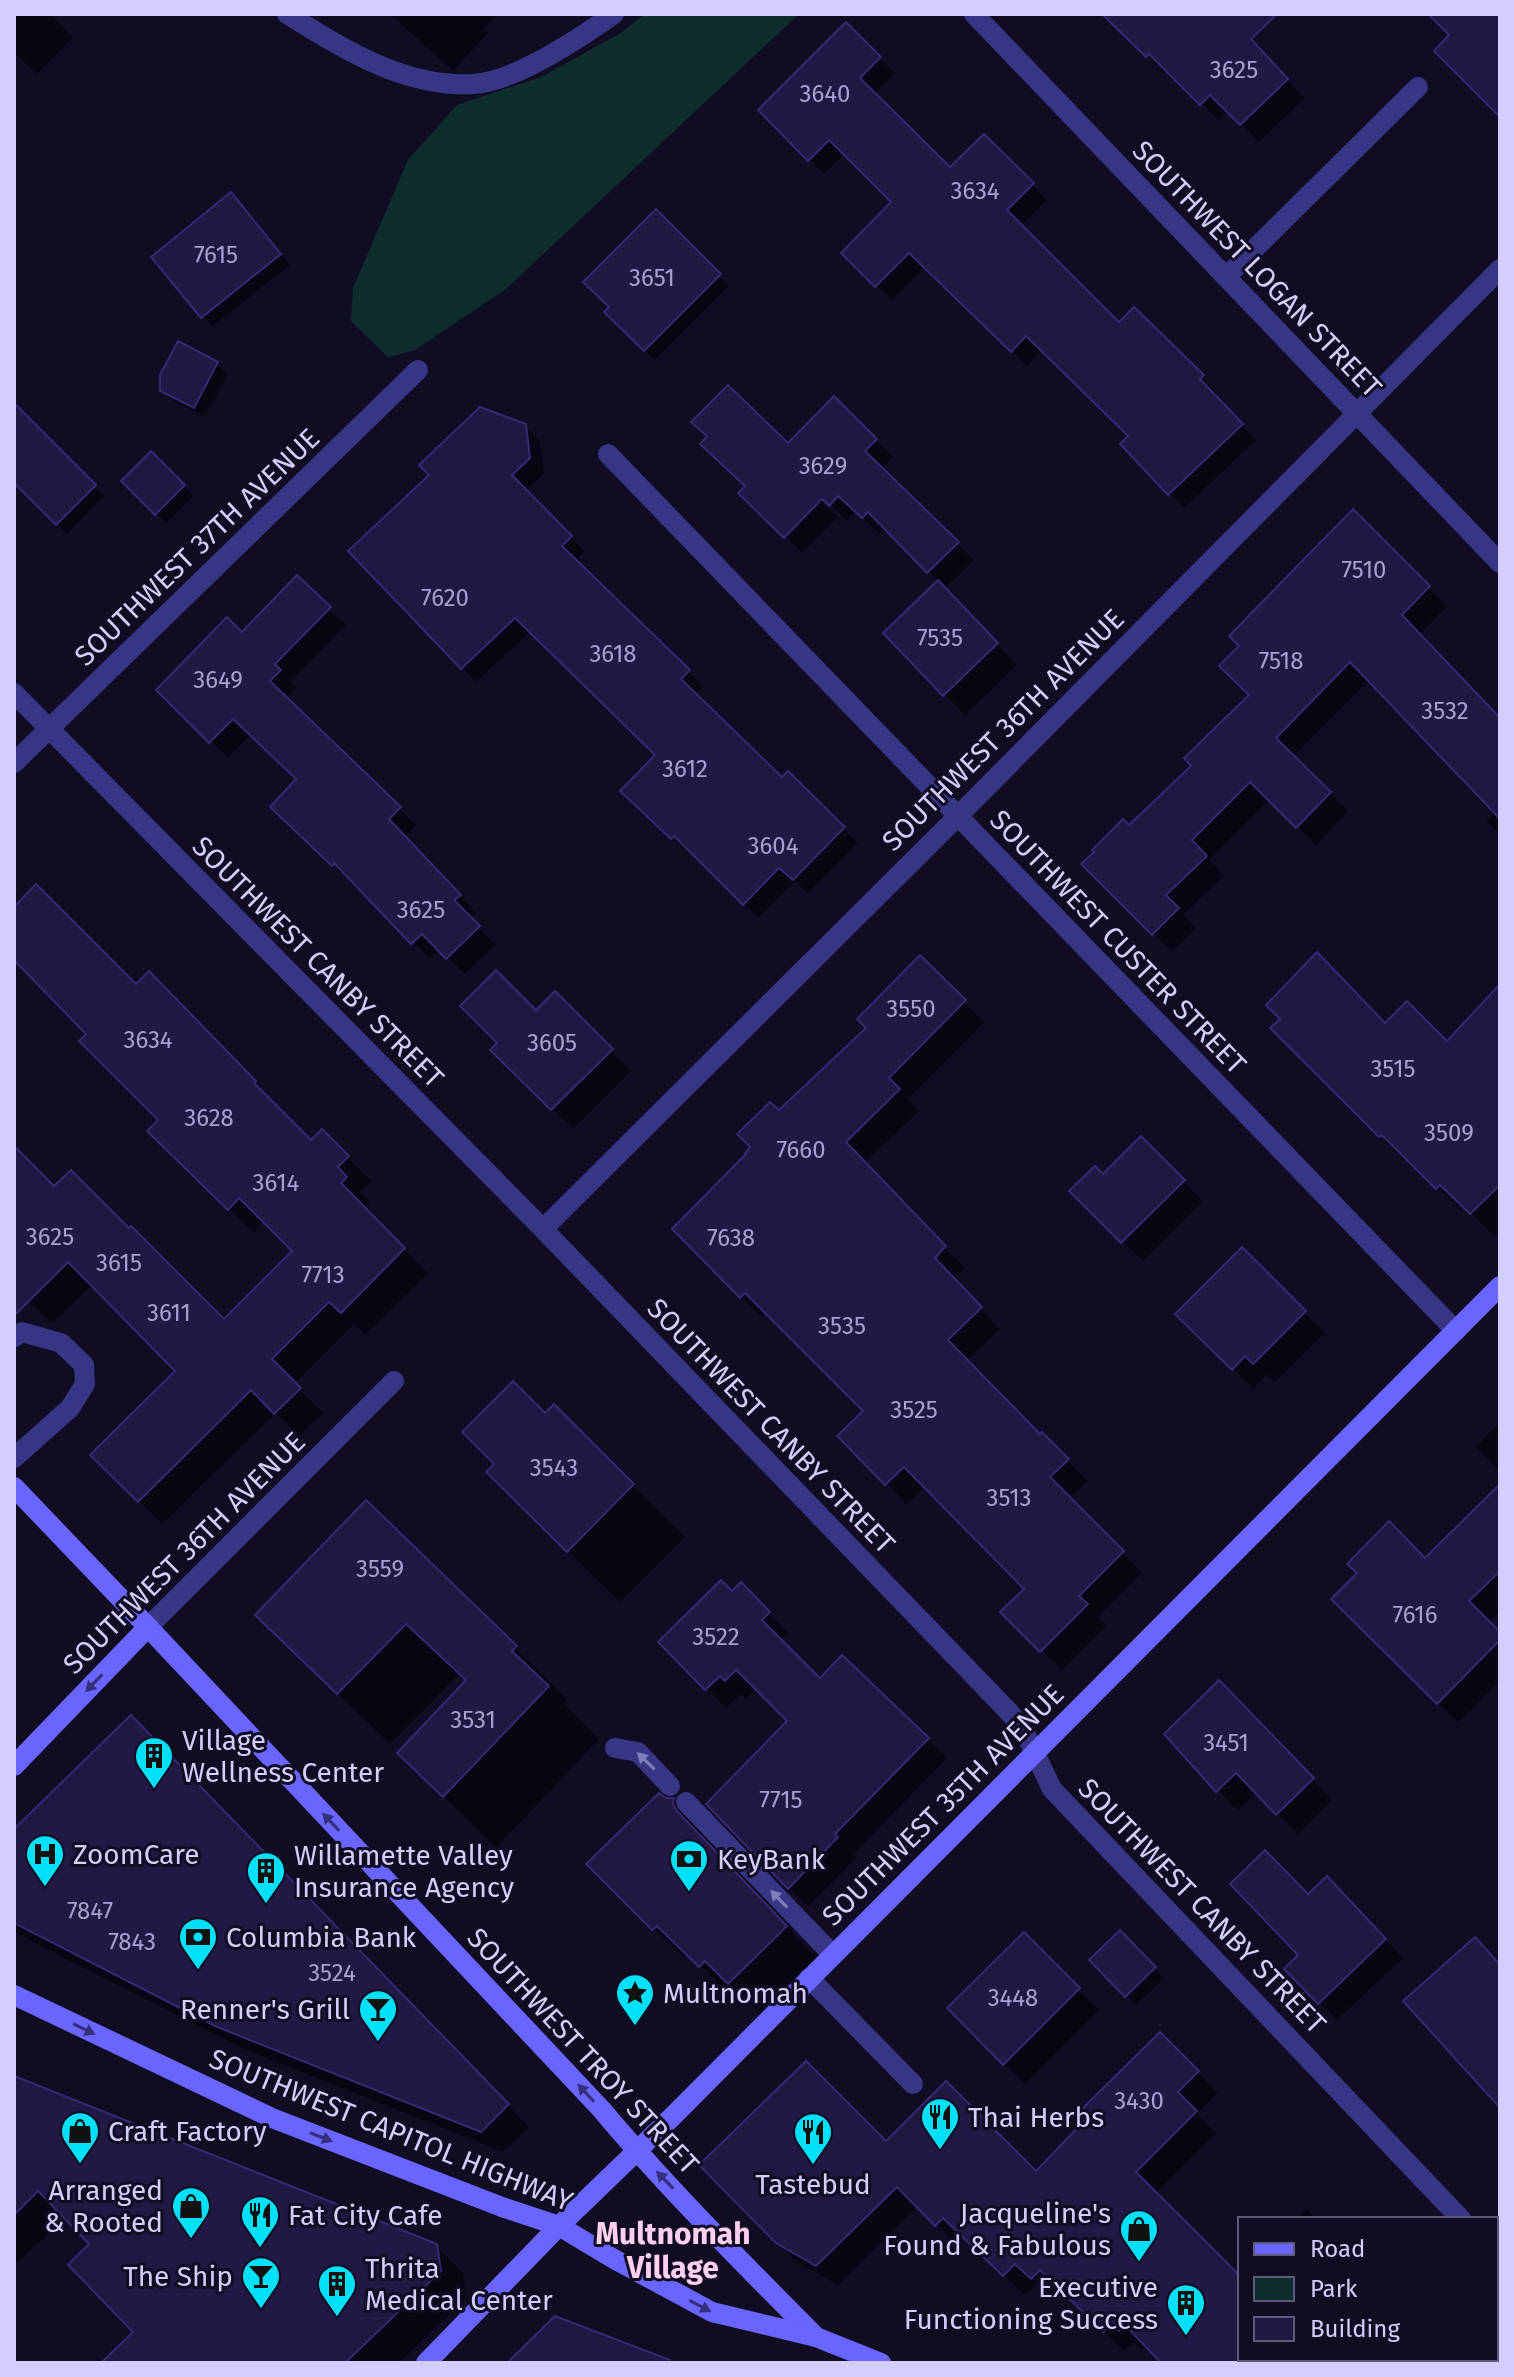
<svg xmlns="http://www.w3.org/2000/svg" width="1514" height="2377" viewBox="0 0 1514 2377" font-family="'Fira Sans',sans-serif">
  <rect width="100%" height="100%" fill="#100d23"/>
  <path fill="#0f2d2c" d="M645,14H799L506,289L415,350L388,357L351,321L353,288L408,160L457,105L541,77L619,34Z"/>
  <g fill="#0007">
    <path d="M14,14H50L73,37L37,74L14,52Z"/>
    <path d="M390,14H497L484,29L488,33L453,71Z"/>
    <path d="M1105,14H1224L1305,98L1259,142L1229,111L1219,121L1168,70L1165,73Z"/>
    <path d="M846,25L895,73L874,94L950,170L984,136L1047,200L1020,226L1119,325L1134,310L1217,392L1213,395L1256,440L1184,508L1122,444L1131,437L1042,350L1027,366L926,266L892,300L843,253L893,202L845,153L824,174L761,110Z"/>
    <path d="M241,205L290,265L212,327L154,257Z"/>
    <path d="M656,212L729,286L655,360L607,312Z"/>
    <path d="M179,344L217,364L227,374L205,417L172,400L162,390Z"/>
    <path d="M834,398L893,457L881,469L974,560L944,589L1017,665L965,715L885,633L939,582L886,527L880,534L856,511L847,521L823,497L820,500L838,517L802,553L741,493Z"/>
    <path d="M525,426L540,441L544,473L526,491L585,552L575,561L703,686L695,695L782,780L788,774L858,843L808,893L795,881L758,918L690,849L687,852L637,806L658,755L531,631L476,682L351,551Z"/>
    <path d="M42,434L104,496L67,534L14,480V461Z"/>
    <path d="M151,454L194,496L166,523L124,481Z"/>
    <path d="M1353,512L1447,606L1419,635L1500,720V835L1486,821L1493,814L1476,798L1480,795L1370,679L1293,757L1348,811L1316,845L1270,799L1209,860L1224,876L1183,915L1196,928L1172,952L1084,864L1129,828L1194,767L1252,695Z"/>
    <path d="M297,578L346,625L290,682L296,688L286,699L416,825L405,837L476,913L470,918L495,945L465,974L440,950L430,959L352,879L350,881L289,823L298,779L251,734L228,758L158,690L242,634Z"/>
    <path d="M14,909L136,987L173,997L311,1143L322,1132L371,1181L360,1192L370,1202L363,1208L428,1273L365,1335L354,1324L294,1384L323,1413L299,1436L276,1413L162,1524L93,1455L178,1371L93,1284L52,1324L14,1286V1149L54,1189L224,1322L295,1251L264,1220L253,1232L150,1131L161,1120L89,1034L14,957Z"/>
    <path d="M920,958L984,1022L908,1099L919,1111L864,1163L965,1268L953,1279L1000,1329L966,1362L1040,1437L1042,1435L1088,1481L1069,1499L1142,1573L1098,1617L1106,1626L1062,1670L1003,1612L1026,1589L926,1486L907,1504L840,1436L866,1411L766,1312L761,1317L675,1229L749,1154L779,1113L869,1028Z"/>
    <path d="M1500,987V1230L1494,1236L1464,1206L1461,1210L1406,1156L1404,1159L1273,1028L1386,1025L1447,1043Z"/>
    <path d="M555,994L631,1071L573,1129L493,1050Z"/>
    <path d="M1141,1139L1203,1201L1143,1261L1072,1191L1103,1177Z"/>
    <path d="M1242,1250L1325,1333L1275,1382L1267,1374L1253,1389L1178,1314Z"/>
    <path d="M554,1407L685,1537L620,1602L489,1472Z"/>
    <path d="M1500,1422V1471L1476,1447Z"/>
    <path d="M1500,1487V1611L1488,1623L1500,1635V1680L1458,1723L1334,1599L1425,1560Z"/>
    <path d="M366,1503L567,1699L563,1703L599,1739L496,1848L400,1753L467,1682L459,1674L390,1744L309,1666Z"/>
    <path d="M741,1585L788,1633L780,1641L820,1681L927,1739L947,1758L853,1855L856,1858L808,1907L789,1888L790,1721L757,1688L746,1699L741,1694L726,1708L661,1642L732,1594Z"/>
    <path d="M1239,1704L1332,1800L1298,1834L1257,1792L1238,1811L1166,1735Z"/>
    <path d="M153,1740L529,2127L503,2152L241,2048L14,1932V1832Z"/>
    <path d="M665,1800H673L703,1831V1836L706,1844L816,1957L759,2012L722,1975L719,1978L733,1992L730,1995L689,1954L684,1958L589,1864Z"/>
    <path d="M1308,1896L1344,1897L1403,1958L1337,2020L1287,1969L1301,1955Z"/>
    <path d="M1120,1933L1164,1978L1136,2005L1092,1960Z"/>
    <path d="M1024,1935L1099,2010L1025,2084L950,2008Z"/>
    <path d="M1160,2034L1218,2093L1197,2114L1216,2133L1155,2194L1237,2276L1240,2273V2359H1287L1283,2363H1163L1146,2344L1141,2350L1133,2342L1124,2351L1062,2289L1053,2298L1037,2283L1025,2295L964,2237L957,2245L918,2206L838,2285L798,2263L702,2165L886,2144L1036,2174L1090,2117Z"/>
    <path d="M14,2078L436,2246L463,2273L466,2298L399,2363H104L136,2332L92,2244L65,2217L14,2266Z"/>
    <path d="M1307,2209L1317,2219H1296Z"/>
  </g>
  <g fill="#211844" stroke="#372971" stroke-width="2">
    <path d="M1102,14H1277L1251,39L1288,79L1240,125L1210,95L1200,105L1149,54L1146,57Z"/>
    <path d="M1428,14H1500V117L1434,51L1449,35Z"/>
    <path d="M846,22L881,57L860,78L950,167L984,134L1034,183L1007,210L1119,322L1134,307L1204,375L1200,379L1243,424L1168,495L1120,444L1128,436L1026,336L1011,352L909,253L875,287L841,253L891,202L829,140L808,161L758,110Z"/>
    <path d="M231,192L281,254L201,318L151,257Z"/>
    <path d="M656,209L721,274L644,351L604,312L609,307L583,282Z"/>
    <path d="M178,341L218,362L194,408L160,391V375Z"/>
    <path d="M728,385L788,443L834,396L877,439L865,451L959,542L927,573L868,512L862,518L838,496L829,506L822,499L784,538L738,493L745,486L700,444L707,436L691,422Z"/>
    <path d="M14,403L96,485L56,525L14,483Z"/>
    <path d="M480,407L526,424L530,458L512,475L572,536L562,546L690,670L681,679L782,777L788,771L845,827L793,880L779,868L743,905L674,836L671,839L620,791L655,755L515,618L461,669L348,551L429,475L419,465Z"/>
    <path d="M151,451L185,485L155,515L121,481Z"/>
    <path d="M1353,509L1430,586L1402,615L1500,718V819L1350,662L1276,738L1331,792L1296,828L1250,782L1192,840L1207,856L1166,895L1179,908L1152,935L1081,864L1094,852L1092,850L1123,819L1129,825L1191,766L1184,758L1249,695L1219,666L1239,646L1229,636Z"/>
    <path d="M297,575L331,607L275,664L281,670L270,681L401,807L389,819L461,895L454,900L480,926L446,959L422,934L411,944L334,863L332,866L270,807L296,779L233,719L209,743L156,690L227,617L242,632Z"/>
    <path d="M938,580L998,643L943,696L883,633Z"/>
    <path d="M36,884L136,984L149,971L256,1081L254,1083L311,1140L322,1129L349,1156L338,1167L347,1177L341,1183L405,1248L341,1313L329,1302L272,1359L301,1388L274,1414L251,1390L138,1502L90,1455L175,1371L68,1262L14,1316V1146L54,1186L71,1170L129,1228L131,1226L224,1319L292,1251L239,1198L228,1210L147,1131L158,1120L79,1041L86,1034L14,960V907Z"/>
    <path d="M1317,952L1385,1023L1407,1001L1447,1041L1500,984V1185L1470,1214L1440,1185L1436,1189L1382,1135L1379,1137L1270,1028L1280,1019L1266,1005Z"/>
    <path d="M920,955L966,1000L889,1078L900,1089L846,1142L946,1246L935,1258L982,1307L948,1340L1040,1434L1042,1432L1069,1459L1050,1477L1124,1551L1079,1596L1088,1604L1040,1652L1000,1612L1024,1589L904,1467L885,1485L837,1436L863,1411L745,1293L740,1298L672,1229L746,1154L745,1153L750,1147L737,1134L770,1102L779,1110L866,1028L857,1019Z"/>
    <path d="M496,970L536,1010L555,991L613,1049L551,1110L490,1050L497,1043L460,1006Z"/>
    <path d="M1141,1136L1185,1180L1121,1243L1069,1191L1095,1166L1103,1174Z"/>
    <path d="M1242,1247L1306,1311L1253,1364L1245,1356L1232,1370L1175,1314Z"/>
    <path d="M513,1381L545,1413L554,1404L634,1484L567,1552L486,1472L494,1464L462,1432Z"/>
    <path d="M1500,1484V1571L1469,1601L1500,1632V1640L1437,1704L1331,1599L1357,1573L1347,1564L1389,1521L1425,1558Z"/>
    <path d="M366,1500L517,1646L512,1651L549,1686L443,1797L397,1753L466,1680L406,1624L337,1694L255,1615Z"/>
    <path d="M721,1580L732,1591L741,1582L770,1612L762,1620L820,1678L842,1655L929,1738L835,1834L838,1837L788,1889L706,1804L787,1721L736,1670L725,1681L720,1676L705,1690L658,1642Z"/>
    <path d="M1219,1680L1314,1778L1276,1815L1236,1773L1216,1792L1164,1734Z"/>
    <path d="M131,1715L509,2104L481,2132L217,2027L14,1923V1829Z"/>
    <path d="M659,1793L666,1798H674L673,1804L677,1811L787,1926L728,1984L705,1961L699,1967L657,1926L652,1930L586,1864Z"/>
    <path d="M1265,1850L1308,1894L1327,1876L1386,1939L1318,2004L1284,1969L1298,1955L1230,1884Z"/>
    <path d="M1120,1930L1156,1967L1125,1997L1089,1960Z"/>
    <path d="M1024,1932L1080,1988L1003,2065L947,2008Z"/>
    <path d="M1475,1937L1500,1965V2108L1403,2001Z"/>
    <path d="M1160,2032L1199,2071L1178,2092L1197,2111L1136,2172L1240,2276V2363H1161L1125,2325L1119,2331L1112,2323L1103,2332L1040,2270L1031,2279L1015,2264L1003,2276L943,2218L935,2226L897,2187L816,2266L776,2243L699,2165L806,2061L886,2141L946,2081L1036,2171L1088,2117L1081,2110Z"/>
    <path d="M14,2076L437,2244L441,2271L345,2363H101L133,2332L68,2265L89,2244L38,2191L14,2215Z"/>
    <path d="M555,2316L670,2360L669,2363H507Z"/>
  </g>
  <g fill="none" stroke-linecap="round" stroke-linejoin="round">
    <g stroke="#383684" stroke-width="20">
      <path d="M287,14C343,49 405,88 473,84C515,82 580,38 614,14"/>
      <path d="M1226,277L1418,87"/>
      <path d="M14,1337L22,1332L61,1343L84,1365L85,1384L70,1408L14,1458"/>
      <path d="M615,1748L638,1752L670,1786"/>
      <path d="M686,1802L833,1955"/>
      <path d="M809,1978L913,2084"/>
    </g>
    <g stroke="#383684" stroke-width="20">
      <path d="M974,14L1500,563"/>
      <path d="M608,454L1456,1331"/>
      <path d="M14,693L543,1229L1010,1713C1029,1735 1039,1763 1052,1789L1461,2219"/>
      <path d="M14,763L418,370"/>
      <path d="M543,1229L958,816L1500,269"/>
      <path d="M148,1627L394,1381"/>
      <path d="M1496,2251L1500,2250"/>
      <path d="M1377,2363L1382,2359"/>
    </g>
    <g stroke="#6965ff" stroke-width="20">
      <path d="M14,1487L148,1627L602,2110C669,2190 743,2263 816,2337"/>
      <path d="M14,1766L148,1627"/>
      <path d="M14,1995L272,2118L502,2207L559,2226L614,2259L712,2312L816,2337L881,2363"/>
      <path d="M426,2363L559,2226L671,2118L1500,1286"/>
    </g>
  </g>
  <defs><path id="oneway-solid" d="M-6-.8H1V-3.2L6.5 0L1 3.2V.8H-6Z" transform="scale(2)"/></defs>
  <g fill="#34307b">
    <use href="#oneway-solid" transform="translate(94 1683) rotate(134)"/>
    <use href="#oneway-solid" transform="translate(331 1822) rotate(-133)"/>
    <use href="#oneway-solid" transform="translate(84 2029) rotate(26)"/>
    <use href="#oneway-solid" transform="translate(586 2093) rotate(-133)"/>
    <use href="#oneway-solid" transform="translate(321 2137) rotate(21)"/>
    <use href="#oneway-solid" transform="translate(665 2180) rotate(-134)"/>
    <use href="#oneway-solid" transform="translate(700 2306) rotate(28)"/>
  </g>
  <g fill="#7e7abb">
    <use href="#oneway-solid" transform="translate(646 1761) rotate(-136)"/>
    <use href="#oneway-solid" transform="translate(779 1899) rotate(-134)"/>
  </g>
  <defs>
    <symbol id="building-pin" viewBox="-11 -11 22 30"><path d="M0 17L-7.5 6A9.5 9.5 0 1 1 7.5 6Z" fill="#00e1f9" stroke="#100d23"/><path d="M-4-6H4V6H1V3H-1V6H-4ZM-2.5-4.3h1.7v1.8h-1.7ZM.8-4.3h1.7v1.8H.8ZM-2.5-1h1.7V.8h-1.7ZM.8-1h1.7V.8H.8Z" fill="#111"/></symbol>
    <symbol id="hospital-pin" viewBox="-11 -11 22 30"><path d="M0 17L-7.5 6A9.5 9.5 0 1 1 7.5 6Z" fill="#00e1f9" stroke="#100d23"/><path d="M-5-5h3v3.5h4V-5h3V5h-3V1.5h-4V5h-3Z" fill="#111"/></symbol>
    <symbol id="bank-pin" viewBox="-11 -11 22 30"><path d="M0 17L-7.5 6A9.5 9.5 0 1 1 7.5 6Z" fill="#00e1f9" stroke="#100d23"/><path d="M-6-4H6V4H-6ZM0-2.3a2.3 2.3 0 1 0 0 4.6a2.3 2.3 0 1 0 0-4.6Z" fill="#111"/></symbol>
    <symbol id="sight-pin" viewBox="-11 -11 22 30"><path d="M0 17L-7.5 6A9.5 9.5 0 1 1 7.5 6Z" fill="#00e1f9" stroke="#100d23"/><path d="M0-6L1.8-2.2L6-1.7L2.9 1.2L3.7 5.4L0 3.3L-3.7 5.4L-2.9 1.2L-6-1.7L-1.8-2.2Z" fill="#111"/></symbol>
    <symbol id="bar-pin" viewBox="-11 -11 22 30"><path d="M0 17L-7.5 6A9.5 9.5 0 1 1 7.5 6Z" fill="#00e1f9" stroke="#100d23"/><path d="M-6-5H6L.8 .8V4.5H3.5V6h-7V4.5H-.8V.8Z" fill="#111"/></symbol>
    <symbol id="restaurant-pin" viewBox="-11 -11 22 30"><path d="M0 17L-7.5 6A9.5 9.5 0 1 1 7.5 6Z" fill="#00e1f9" stroke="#100d23"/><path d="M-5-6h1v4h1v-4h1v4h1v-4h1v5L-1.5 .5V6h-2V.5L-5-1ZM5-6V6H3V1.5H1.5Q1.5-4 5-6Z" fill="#111"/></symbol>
    <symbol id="shop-pin" viewBox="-11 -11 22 30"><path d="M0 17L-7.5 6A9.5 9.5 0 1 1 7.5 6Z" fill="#00e1f9" stroke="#100d23"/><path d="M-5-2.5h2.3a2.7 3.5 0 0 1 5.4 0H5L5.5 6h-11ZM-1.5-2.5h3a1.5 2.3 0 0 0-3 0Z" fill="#111"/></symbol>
  </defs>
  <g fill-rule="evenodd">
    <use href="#building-pin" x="132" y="1734" width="44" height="60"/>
    <use href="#hospital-pin" x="23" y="1832" width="44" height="60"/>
    <use href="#bank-pin" x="667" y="1837" width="44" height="60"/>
    <use href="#building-pin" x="244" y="1849" width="44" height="60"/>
    <use href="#bank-pin" x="176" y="1915" width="44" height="60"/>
    <use href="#sight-pin" x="613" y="1971" width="44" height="60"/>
    <use href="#bar-pin" x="356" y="1987" width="44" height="60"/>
    <use href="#restaurant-pin" x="918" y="2095" width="44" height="60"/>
    <use href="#shop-pin" x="58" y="2109" width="44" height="60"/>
    <use href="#restaurant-pin" x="791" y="2110" width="44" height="60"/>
    <use href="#shop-pin" x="169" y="2184" width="44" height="60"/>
    <use href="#restaurant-pin" x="238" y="2193" width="44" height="60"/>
    <use href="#shop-pin" x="1117" y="2207" width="44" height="60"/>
    <use href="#bar-pin" x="239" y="2254" width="44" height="60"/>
    <use href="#building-pin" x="315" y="2262" width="44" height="60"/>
    <use href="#building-pin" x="1164" y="2281" width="44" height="60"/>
  </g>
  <g text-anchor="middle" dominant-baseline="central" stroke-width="6" stroke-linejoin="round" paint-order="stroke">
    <g font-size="24" fill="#a7a0d0">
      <text x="1234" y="70">3625</text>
      <text x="825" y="94">3640</text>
      <text x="975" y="191">3634</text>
      <text x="216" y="255">7615</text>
      <text x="652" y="278">3651</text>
      <text x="823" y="466">3629</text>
      <text x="1364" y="570">7510</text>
      <text x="445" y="598">7620</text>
      <text x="940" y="638">7535</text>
      <text x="613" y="654">3618</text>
      <text x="1281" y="661">7518</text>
      <text x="218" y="680">3649</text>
      <text x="1445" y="711">3532</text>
      <text x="685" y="769">3612</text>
      <text x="773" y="846">3604</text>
      <text x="421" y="910">3625</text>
      <text x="911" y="1009">3550</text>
      <text x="148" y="1040">3634</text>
      <text x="552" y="1043">3605</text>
      <text x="1393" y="1069">3515</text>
      <text x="209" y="1118">3628</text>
      <text x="1449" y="1133">3509</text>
      <text x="801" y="1150">7660</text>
      <text x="276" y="1183">3614</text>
      <text x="50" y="1237">3625</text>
      <text x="731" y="1238">7638</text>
      <text x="119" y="1263">3615</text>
      <text x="323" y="1275">7713</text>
      <text x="169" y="1313">3611</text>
      <text x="842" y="1326">3535</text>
      <text x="914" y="1410">3525</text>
      <text x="554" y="1468">3543</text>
      <text x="1009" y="1498">3513</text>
      <text x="380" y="1569">3559</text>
      <text x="1415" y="1615">7616</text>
      <text x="716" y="1637">3522</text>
      <text x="473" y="1720">3531</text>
      <text x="1226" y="1743">3451</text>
      <text x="781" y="1800">7715</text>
      <text x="90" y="1911">7847</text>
      <text x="132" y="1942">7843</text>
      <text x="332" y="1973">3524</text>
      <text x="1013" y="1998">3448</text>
      <text x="1139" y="2101">3430</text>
    </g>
    <g font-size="28" fill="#d4ceff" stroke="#100d23">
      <text transform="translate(1257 269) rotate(46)">SOUTHWEST LOGAN STREET</text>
      <text transform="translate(197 547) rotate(-44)">SOUTHWEST 37TH AVENUE</text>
      <text transform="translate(1003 730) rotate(-45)">SOUTHWEST 36TH AVENUE</text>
      <text transform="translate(1118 942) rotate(46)">SOUTHWEST CUSTER STREET</text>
      <text transform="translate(318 962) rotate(45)">SOUTHWEST CANBY STREET</text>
      <text transform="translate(771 1426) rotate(46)">SOUTHWEST CANBY STREET</text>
      <text transform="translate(184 1553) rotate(-45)">SOUTHWEST 36TH AVENUE</text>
      <text transform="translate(943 1805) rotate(-45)">SOUTHWEST 35TH AVENUE</text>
      <text transform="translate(1202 1906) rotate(46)">SOUTHWEST CANBY STREET</text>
      <text transform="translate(583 2051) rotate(47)">SOUTHWEST TROY STREET</text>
      <text transform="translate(391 2130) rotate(22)">SOUTHWEST CAPITOL HIGHWAY</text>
    </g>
    <g font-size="28" fill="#d4ceff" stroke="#100d23" text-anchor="start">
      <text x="182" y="1740">Village<tspan x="182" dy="32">Wellness Center</tspan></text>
      <text x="73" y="1854">ZoomCare</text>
      <text x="294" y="1855">Willamette Valley<tspan x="294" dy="32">Insurance Agency</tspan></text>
      <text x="717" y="1859">KeyBank</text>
      <text x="226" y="1937">Columbia Bank</text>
      <text x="663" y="1993">Multnomah</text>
      <text x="350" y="2009" text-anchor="end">Renner's Grill</text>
      <text x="968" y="2117">Thai Herbs</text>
      <text x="108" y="2131">Craft Factory</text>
      <text x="813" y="2184" text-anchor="middle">Tastebud</text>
      <text x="163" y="2190" text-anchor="end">Arranged<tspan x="163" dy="32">&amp; Rooted</tspan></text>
      <text x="1111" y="2213" text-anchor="end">Jacqueline's<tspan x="1111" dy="32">Found &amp; Fabulous</tspan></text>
      <text x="288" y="2215">Fat City Cafe</text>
      <text x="365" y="2268">Thrita<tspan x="365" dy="32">Medical Center</tspan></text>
      <text x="233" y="2276" text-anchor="end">The Ship</text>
      <text x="1158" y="2287" text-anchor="end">Executive<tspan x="1158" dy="32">Functioning Success</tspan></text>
    </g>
    <g font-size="30" font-weight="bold" fill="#ffd0ee" stroke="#100d23">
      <text x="673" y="2234">Multnomah<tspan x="673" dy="34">Village</tspan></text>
    </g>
  </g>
  <rect width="1514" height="2377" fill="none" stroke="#d4ceff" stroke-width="32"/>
  <rect x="1238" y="2217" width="260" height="144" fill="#100d23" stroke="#5e5a7b" stroke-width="2"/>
  <rect x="1254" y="2243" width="40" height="12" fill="#6965ff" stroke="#5e5a7b" stroke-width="2"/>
  <text x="1310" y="2257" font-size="24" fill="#d4ceff">Road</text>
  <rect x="1254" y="2277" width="40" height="24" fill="#0f2d2c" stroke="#5e5a7b" stroke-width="2"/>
  <text x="1310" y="2297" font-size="24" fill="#d4ceff">Park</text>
  <rect x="1254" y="2317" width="40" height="24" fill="#211844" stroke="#5e5a7b" stroke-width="2"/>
  <text x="1310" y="2337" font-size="24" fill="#d4ceff">Building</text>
</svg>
